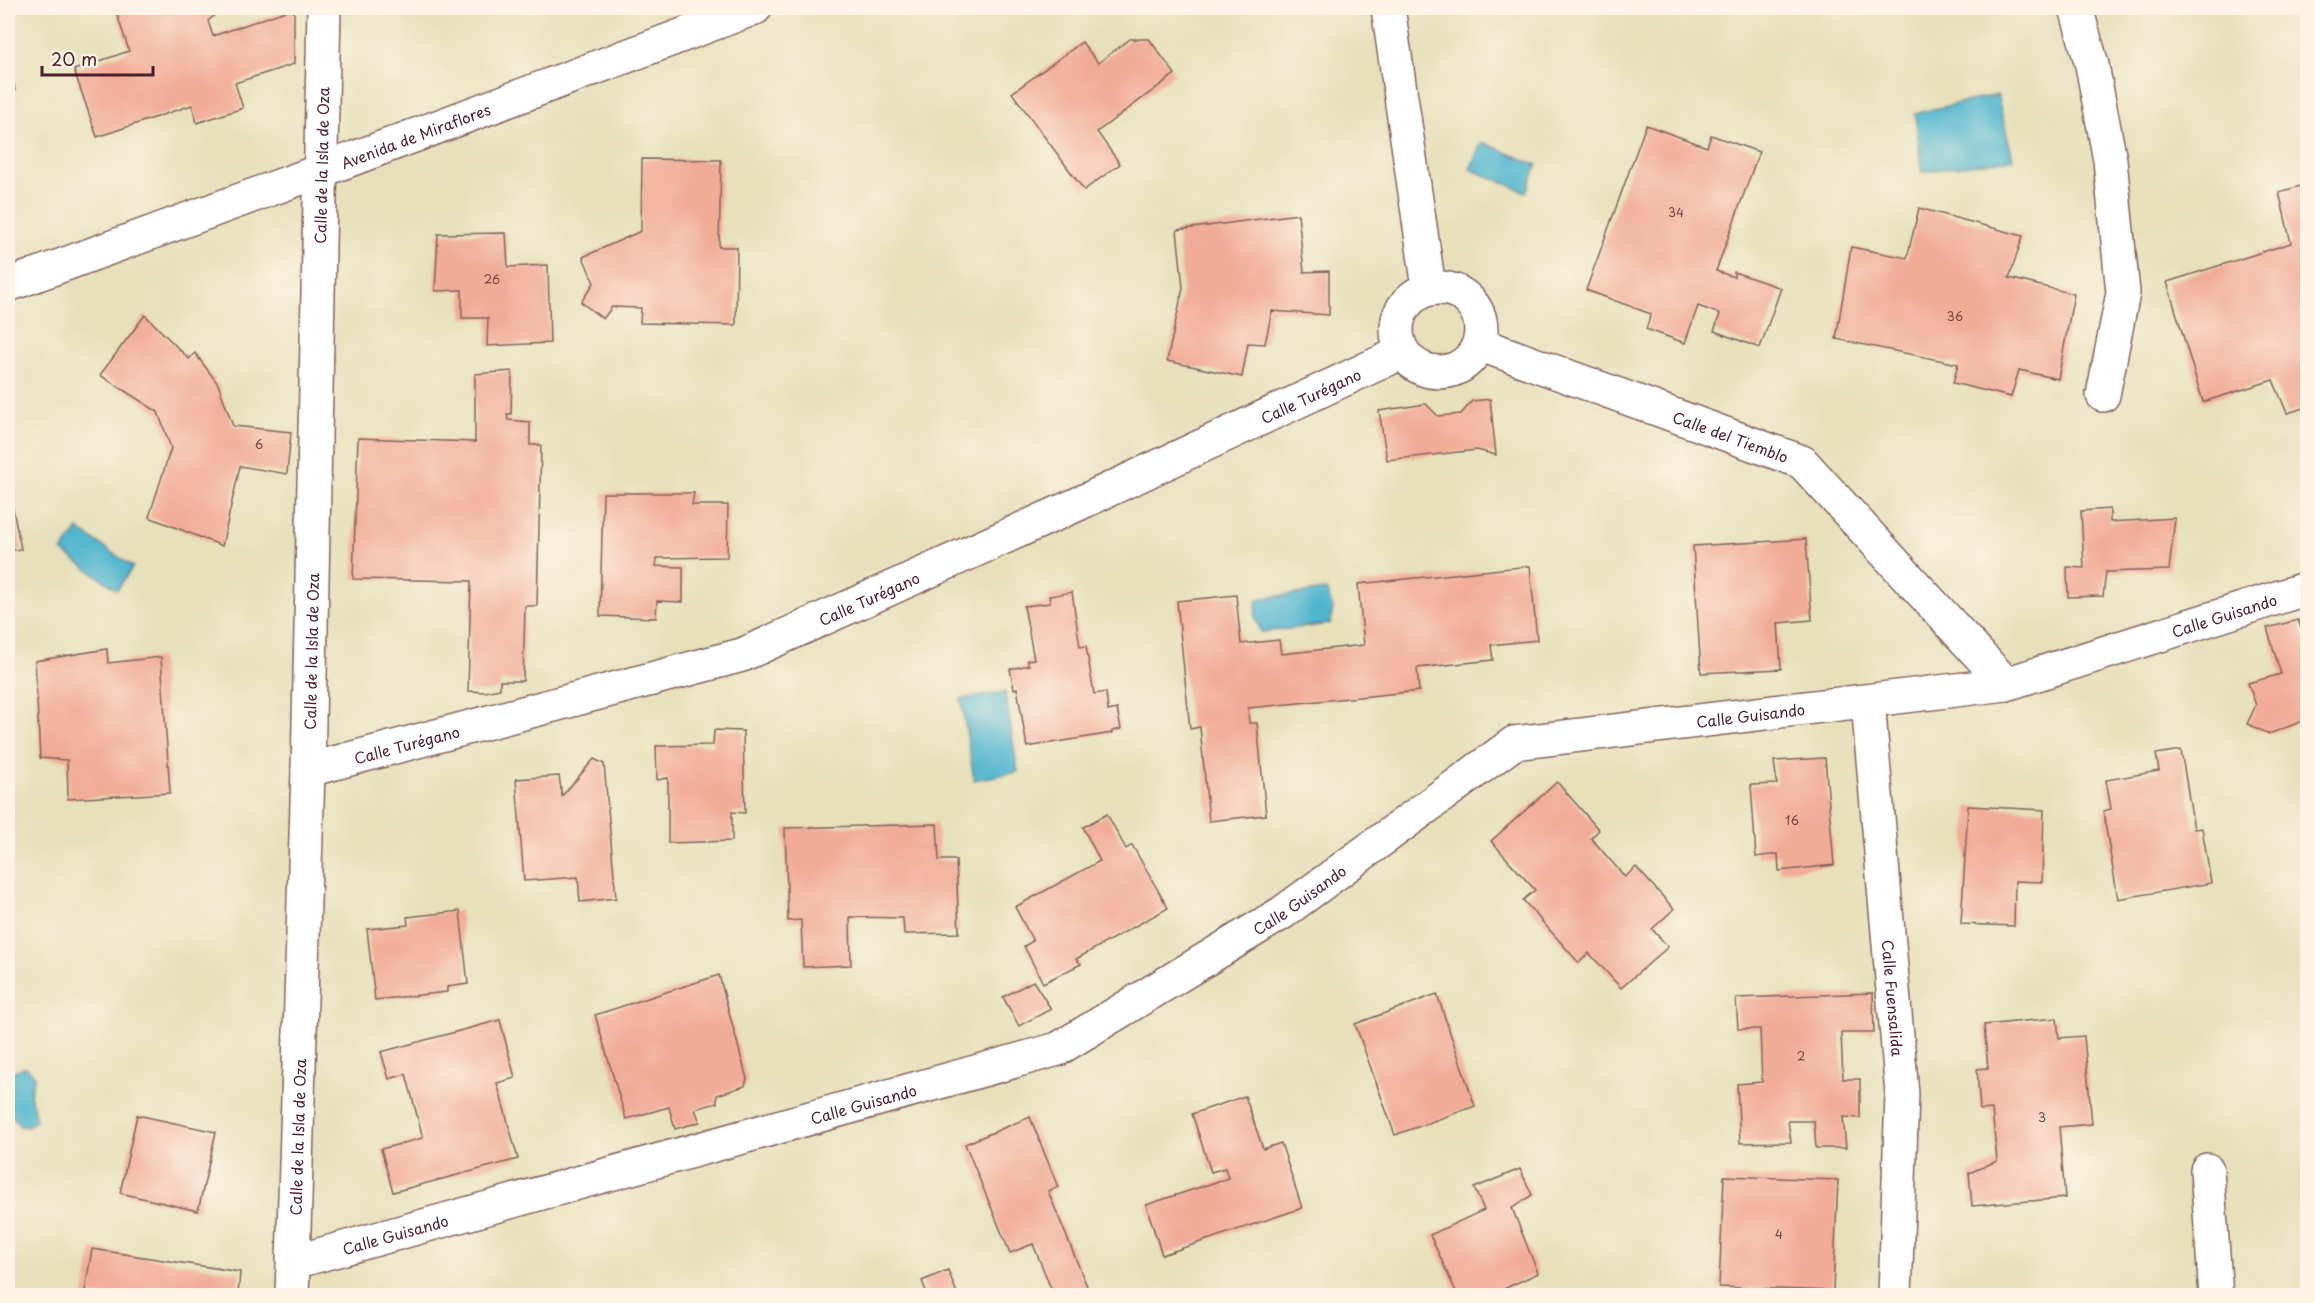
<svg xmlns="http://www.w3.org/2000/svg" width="2315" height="1303" viewBox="0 0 2315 1303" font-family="'Playpen Sans',sans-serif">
  <rect width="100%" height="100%" fill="#fcf5e5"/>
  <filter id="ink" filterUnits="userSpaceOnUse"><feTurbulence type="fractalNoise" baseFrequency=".0167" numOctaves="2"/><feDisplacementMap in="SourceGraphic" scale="12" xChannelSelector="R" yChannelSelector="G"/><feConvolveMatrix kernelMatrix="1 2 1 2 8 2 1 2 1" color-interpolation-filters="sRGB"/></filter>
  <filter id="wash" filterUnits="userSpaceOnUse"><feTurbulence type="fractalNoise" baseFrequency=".008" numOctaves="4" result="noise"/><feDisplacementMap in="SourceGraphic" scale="24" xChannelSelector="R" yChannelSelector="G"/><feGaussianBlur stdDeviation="1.35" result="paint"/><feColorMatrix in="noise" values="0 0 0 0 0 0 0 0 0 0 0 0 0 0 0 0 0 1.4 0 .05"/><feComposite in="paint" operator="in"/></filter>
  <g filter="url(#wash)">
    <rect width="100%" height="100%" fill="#e7e0bb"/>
    <g fill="#50b5ce" stroke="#4d6a7c" stroke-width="1.5">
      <path d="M1997,95L2013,159L1922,172L1915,113Z"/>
      <path d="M1482,142L1537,165L1526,192L1470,169Z"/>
      <path d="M78,529L133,567L117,590L62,551Z"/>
      <path d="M1326,590L1333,608L1330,624L1261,632L1255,617L1257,599Z"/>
      <path d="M1005,692L1018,772L974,780L961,699Z"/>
      <path d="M26,1067L35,1076L30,1093L36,1120L28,1127L20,1126L8,1110V1082L11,1072Z"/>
    </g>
    <g id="blocks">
      <g fill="#f1ac98">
        <path d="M115,8H212L215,15L208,21L213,36L294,8V64L235,83L243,108L197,123L192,105L97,137L74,70L129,51Z"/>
        <path d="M485,8H522V11L486,14Z"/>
        <path d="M1130,39H1149L1175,74L1097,132L1120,164L1084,190L1012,93L1082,42L1098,63Z"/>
        <path d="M8,58L15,90L8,92Z"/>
        <path d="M1646,125L1707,147L1711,135L1759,152L1716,271L1734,277V272L1781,288L1760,348L1714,331L1720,314L1698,306L1685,343L1646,329L1651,314L1586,290Z"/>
        <path d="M642,159L721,160L719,247H737L736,325L640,323L641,308L612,307L603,319L581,302L594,283L583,257L641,231Z"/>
        <path d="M2308,184V407L2287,413L2273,380L2203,402L2167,282L2291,243L2279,192Z"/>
        <path d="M1919,208L2023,236L2009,278L2074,294L2058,379L2019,370L2011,397L1953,383L1958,364L1836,339L1851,247L1907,258Z"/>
        <path d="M1298,214L1304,272L1329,271V315L1272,311L1265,344L1248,343L1242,377L1167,361L1183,288L1177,230Z"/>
        <path d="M506,233L508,267L548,265L550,343L487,346L488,318H462V290L435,291L438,234Z"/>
        <path d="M145,315L189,359L195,353L218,384L233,426L291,432L287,474L240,466L222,546L149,517L171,448L158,412L100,375Z"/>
        <path d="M512,371L511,414H507L508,420L530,422V445H541L537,606H525L523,681H500V689L485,692L468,691L471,581L353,579L358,438L475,442V374Z"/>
        <path d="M1490,399L1496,455L1477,450L1387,460L1379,411L1426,404L1438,416L1461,414L1472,401Z"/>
        <path d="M8,484L21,549L8,551Z"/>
        <path d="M603,493H694L692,505H728L727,557L657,558L656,566L683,567V602L657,601L656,618L600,616Z"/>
        <path d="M2110,509V522L2175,518L2169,570L2106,572L2103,596L2068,597L2067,567L2084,568L2081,511Z"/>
        <path d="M1806,539L1812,620L1778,623L1781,669L1701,673L1693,546Z"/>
        <path d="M1530,566L1537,640L1491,645L1493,660L1417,668L1419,691L1248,708L1249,723H1257L1266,815L1209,821L1200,727L1190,729L1177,601L1236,595L1241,644L1279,640L1281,654L1364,645L1358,584Z"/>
        <path d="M1072,592L1080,647L1086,646L1094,694L1106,692L1108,711L1117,709L1121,729L1112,731V733L1027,747L1017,688L1014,689L1010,669L1029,665L1027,660L1034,659L1024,606L1050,603L1049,596Z"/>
        <path d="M2298,620L2308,647V723L2303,721L2269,734L2247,724L2256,705L2248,683L2281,674L2267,628Z"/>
        <path d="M107,649L108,663L161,657L170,793L68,799L67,760L40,758L35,661Z"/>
        <path d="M714,730L743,731L745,813L732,812V841L668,843V778L657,780L656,746L713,745Z"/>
        <path d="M2181,750L2194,829L2202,828L2211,883L2118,899L2103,811L2111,809L2106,780L2159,771L2156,754Z"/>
        <path d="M1825,758L1834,865L1779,871L1778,854L1756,857L1751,785L1777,784L1774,761Z"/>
        <path d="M594,759L604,764L616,898L580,902L578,877L524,881L516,779L559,776L562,796Z"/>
        <path d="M1557,782L1599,830L1591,838L1625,877L1636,867L1674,909L1652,929L1668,947L1621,988L1589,953L1579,963L1523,900L1535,890L1491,841Z"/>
        <path d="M1968,806L2044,810L2042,882L2015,881L2014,926L1961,924Z"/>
        <path d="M1107,814L1126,849L1132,845L1168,908L1076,959L1081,964L1043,983L1024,946L1033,941L1015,907L1100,861L1083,827Z"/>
        <path d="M937,824L939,860H956L959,933L904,934L903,918L850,917L851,965L803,967L801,920L788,921L785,828Z"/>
        <path d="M460,911L468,984L447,987V992L375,1000L367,929L408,925L407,917Z"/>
        <path d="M719,975L747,1079L745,1086L717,1095V1103L695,1109L700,1122L675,1129L669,1107L626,1119L595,1015Z"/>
        <path d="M1033,981L1051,1009L1019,1026L1003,997Z"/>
        <path d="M1873,993L1874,1033H1841L1843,1079H1860V1118L1843,1117L1846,1148H1816L1814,1121H1788L1791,1142L1740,1143L1737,1084L1762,1082L1760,1029H1738L1736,998Z"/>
        <path d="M1437,994L1475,1106L1395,1135L1355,1024Z"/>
        <path d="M2057,1018L2059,1038L2084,1036L2092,1124L2059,1127L2065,1198L1972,1206L1969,1173L1997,1161L1992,1109L1980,1110L1977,1069L1988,1068L1984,1025Z"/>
        <path d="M500,1020L515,1078L497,1083L518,1159L393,1192L381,1149L423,1138L406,1074L389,1079L381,1052Z"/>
        <path d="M1245,1096L1263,1149L1281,1143L1302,1208L1162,1255L1146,1205L1228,1178L1225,1168L1211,1172L1192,1114Z"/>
        <path d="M137,1115L216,1132L198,1211L120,1193Z"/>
        <path d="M1030,1117L1058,1187L1048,1191L1091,1296H1054L1033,1244L1010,1253L965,1144Z"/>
        <path d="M1520,1169L1532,1195L1512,1208L1538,1273L1489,1296H1458L1430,1235L1484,1210L1474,1188Z"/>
        <path d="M1724,1176L1838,1180L1833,1291L1719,1287Z"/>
        <path d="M92,1249L240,1272L238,1296H170L156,1293L155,1296H84Z"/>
        <path d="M948,1270L958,1296H928L922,1281Z"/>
      </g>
    </g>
  </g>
  <g filter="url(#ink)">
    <use href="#blocks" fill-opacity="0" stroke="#81635d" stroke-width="1.5"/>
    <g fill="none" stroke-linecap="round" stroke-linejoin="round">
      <defs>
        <g id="minor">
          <path d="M1388,8L1429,288"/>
          <path d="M2076,8L2092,65L2110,160L2123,293L2103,395"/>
          <path id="s1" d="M8,285L320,171L755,8"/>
          <circle cx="1439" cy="330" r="42"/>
          <path id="s2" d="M1479,344L1802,462L2006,684"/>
          <path id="s3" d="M1868,702L1902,1094L1895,1296"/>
          <path id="s4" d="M308,770L742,655L1078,504L1403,352"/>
          <path d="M2207,1170L2216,1296"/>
          <path id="s5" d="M294,1262L1058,1049L1282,913L1514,743L2006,684L2308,588"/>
          <path id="s6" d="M292,1296L308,770L324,8"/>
        </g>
      </defs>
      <use href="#minor" stroke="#81635d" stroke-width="36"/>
      <use href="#minor" stroke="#fff" stroke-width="33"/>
    </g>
  </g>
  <g text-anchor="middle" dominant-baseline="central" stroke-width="6" stroke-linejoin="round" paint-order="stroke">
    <g font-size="12" fill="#744246">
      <text x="1676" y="212">34</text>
      <text x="492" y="279">26</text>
      <text x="1955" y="316">36</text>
      <text x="259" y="444">6</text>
      <text x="1792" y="820">16</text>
      <text x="1801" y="1056">2</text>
      <text x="2042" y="1117">3</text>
      <text x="1779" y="1234">4</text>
    </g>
    <g font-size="15" fill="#4a1f2b" stroke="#fcf5e5">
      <text stroke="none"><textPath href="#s1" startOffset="434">Avenida de Miraflores</textPath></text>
      <text stroke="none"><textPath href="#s6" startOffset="1131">Calle de la Isla de Oza</textPath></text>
      <text stroke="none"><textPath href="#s4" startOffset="1074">Calle Turégano</textPath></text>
      <text stroke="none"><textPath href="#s2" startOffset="268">Calle del Tiemblo</textPath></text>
      <text stroke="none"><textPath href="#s4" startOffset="588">Calle Turégano</textPath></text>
      <text stroke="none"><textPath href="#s5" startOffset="2067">Calle Guisando</textPath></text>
      <text stroke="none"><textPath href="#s6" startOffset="645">Calle de la Isla de Oza</textPath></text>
      <text stroke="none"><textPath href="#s5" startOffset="1581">Calle Guisando</textPath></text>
      <text stroke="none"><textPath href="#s4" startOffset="102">Calle Turégano</textPath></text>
      <text stroke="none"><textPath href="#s5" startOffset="1077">Calle Guisando</textPath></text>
      <text stroke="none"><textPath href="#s3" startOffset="297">Calle Fuensalida</textPath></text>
      <text stroke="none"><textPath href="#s5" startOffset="591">Calle Guisando</textPath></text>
      <text stroke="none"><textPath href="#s6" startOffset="159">Calle de la Isla de Oza</textPath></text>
      <text stroke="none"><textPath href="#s5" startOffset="105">Calle Guisando</textPath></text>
    </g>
  </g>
  <rect width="2315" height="1303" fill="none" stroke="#fcf5e5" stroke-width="30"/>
  <path d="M42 66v9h111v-9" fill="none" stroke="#4a1f2b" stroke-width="3"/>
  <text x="51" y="66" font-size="18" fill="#4a1f2b" stroke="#fcf5e5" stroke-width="4.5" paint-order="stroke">20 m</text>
</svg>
